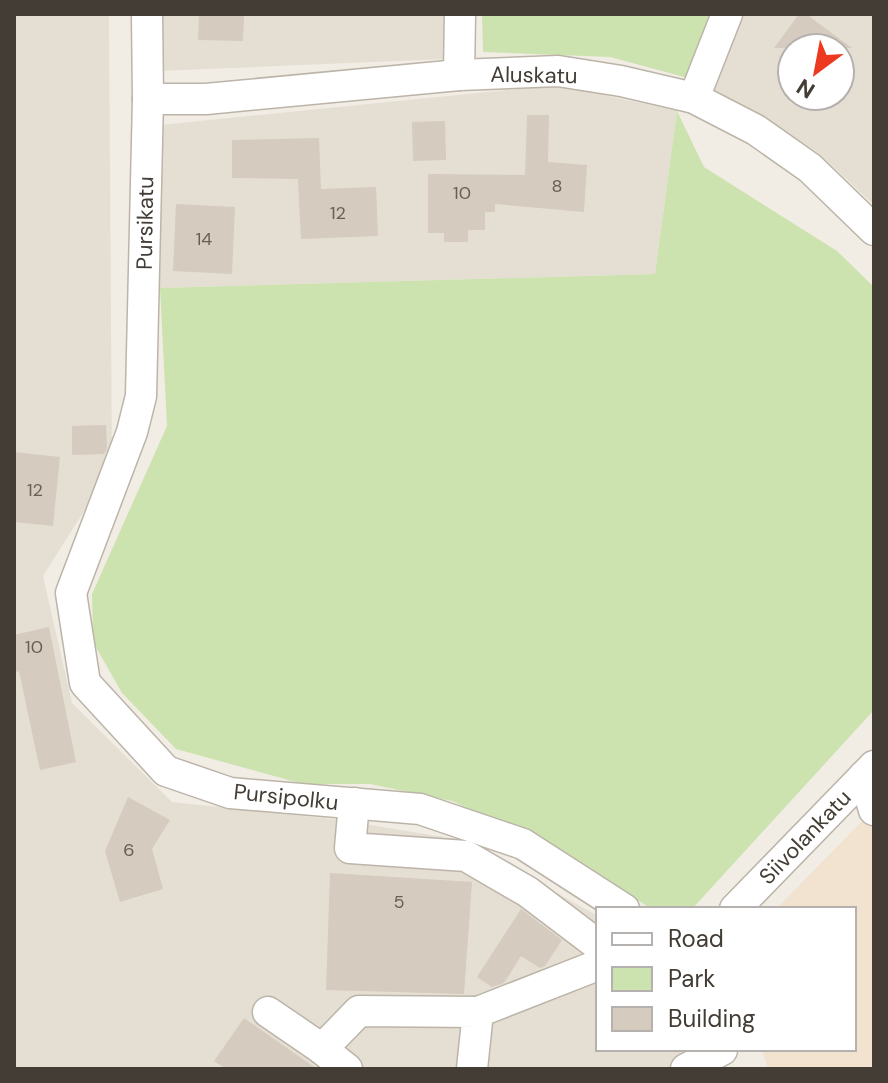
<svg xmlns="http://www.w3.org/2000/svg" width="888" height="1083" viewBox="0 0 888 1083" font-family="'DM Sans',sans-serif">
  <rect width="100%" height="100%" fill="#f1ede5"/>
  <g fill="#e5dfd3" fill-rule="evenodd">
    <path d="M14,14H109L112,467L43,576L72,703L172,802L341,820L461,840L598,916V1049H704L710,1069H14Z"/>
    <path d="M160,14H446V59L160,71Z"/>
    <path d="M733,14H874V205L816,151L714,90L741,20ZM792,48H840V96H792Z"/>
    <path d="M558,85L677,111L655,274L160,288V125Z"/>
  </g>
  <path fill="#f2e3d0" d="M874,809V1069H768L762,1049H854V909H776Z"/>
  <g fill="#cde3af">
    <path d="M482,14H709L688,78L610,57L483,52Z"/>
    <path d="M677,111L704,167L837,251L874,287V710L692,909H652L543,842L452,801L370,784H303L176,749L122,693L93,642L92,594L167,426L160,288L655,274Z"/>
  </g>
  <g fill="#d5cbbe">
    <path d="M199,14H244L243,41L198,40Z"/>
    <path d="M799,14H806L852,48H774Z"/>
    <path d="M527,115H549L548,162L587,165L584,212L495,204V212H485V230H468V242H444V233H428V174L525,175Z"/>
    <path d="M445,121L446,160L413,161L412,122Z"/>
    <path d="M319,138L321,189L376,187L378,236L301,239L298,179L232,178V140Z"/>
    <path d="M176,204L235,207L232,274L173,271Z"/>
    <path d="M106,425L107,448L104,454L72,455V426Z"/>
    <path d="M14,452L60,457L53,526L14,522Z"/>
    <path d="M49,627L76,762L40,770L19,671L14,673V635Z"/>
    <path d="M128,797L170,820L152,849L163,889L120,902L105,851Z"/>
    <path d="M330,873L472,882L464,994L326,990Z"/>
    <path d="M521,909L562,940L545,966L540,968L521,956L504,983L492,987L477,977Z"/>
    <path d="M244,1018L317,1069H226L214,1061Z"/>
  </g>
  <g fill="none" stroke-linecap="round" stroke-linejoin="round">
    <defs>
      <g id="minor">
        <path d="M147,14L148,99L141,396L132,432L71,593L85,683L166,771L230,793L420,809L523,844L624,909"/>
        <path d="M459,75L460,14"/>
        <path d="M694,98L727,14"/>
        <path d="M148,99H206L459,75L558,71L621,81L694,98L756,130L810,168L874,230"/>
        <path d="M864,776L874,810"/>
        <path d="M354,803L350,848L466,856L528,892L598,945"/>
        <path d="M735,909L874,766"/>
        <path d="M268,1012L322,1049"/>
        <path d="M478,1012L598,965"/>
        <path d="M347,1069L322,1049L359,1011L478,1012L472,1069"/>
        <path d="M686,1069L722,1050"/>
      </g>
    </defs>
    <use href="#minor" stroke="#bcb4a8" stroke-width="33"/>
    <use href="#minor" stroke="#fff" stroke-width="30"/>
  </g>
  <g text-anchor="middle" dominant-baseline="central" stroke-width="6" stroke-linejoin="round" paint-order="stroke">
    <g font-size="18" fill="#686057">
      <text x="557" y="186">8</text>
      <text x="462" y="193">10</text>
      <text x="338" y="213">12</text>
      <text x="204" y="239">14</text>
      <text x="35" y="490">12</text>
      <text x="34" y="647">10</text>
      <text x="129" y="850">6</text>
      <text x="399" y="902">5</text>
    </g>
    <g font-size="22" fill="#433d35" stroke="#fff">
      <text transform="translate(534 75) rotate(1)">Aluskatu</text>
      <text transform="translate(145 223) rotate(-89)">Pursikatu</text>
      <text transform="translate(286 797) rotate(6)">Pursipolku</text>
      <text transform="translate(805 837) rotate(-46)">Siivolankatu</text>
    </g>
  </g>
  <rect width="888" height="1083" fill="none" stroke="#433d35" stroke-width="32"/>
  <rect x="596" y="907" width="260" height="144" fill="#ffffff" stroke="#b4b1ae" stroke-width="2"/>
  <rect x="612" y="933" width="40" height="12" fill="#ffffff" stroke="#b4b1ae" stroke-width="2"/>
  <text x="668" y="947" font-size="24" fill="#433d35">Road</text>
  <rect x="612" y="967" width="40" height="24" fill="#cde3af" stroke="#b4b1ae" stroke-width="2"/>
  <text x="668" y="987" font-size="24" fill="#433d35">Park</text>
  <rect x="612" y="1007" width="40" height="24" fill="#d5cbbe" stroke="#b4b1ae" stroke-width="2"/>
  <text x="668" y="1027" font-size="24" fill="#433d35">Building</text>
  <g transform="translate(816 72) rotate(212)"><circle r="38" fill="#ffffff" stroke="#b4b1ae" stroke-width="2"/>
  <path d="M0-6L14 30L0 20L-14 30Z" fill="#ec3920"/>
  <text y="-12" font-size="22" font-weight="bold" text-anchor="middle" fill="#433d35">N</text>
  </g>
</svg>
